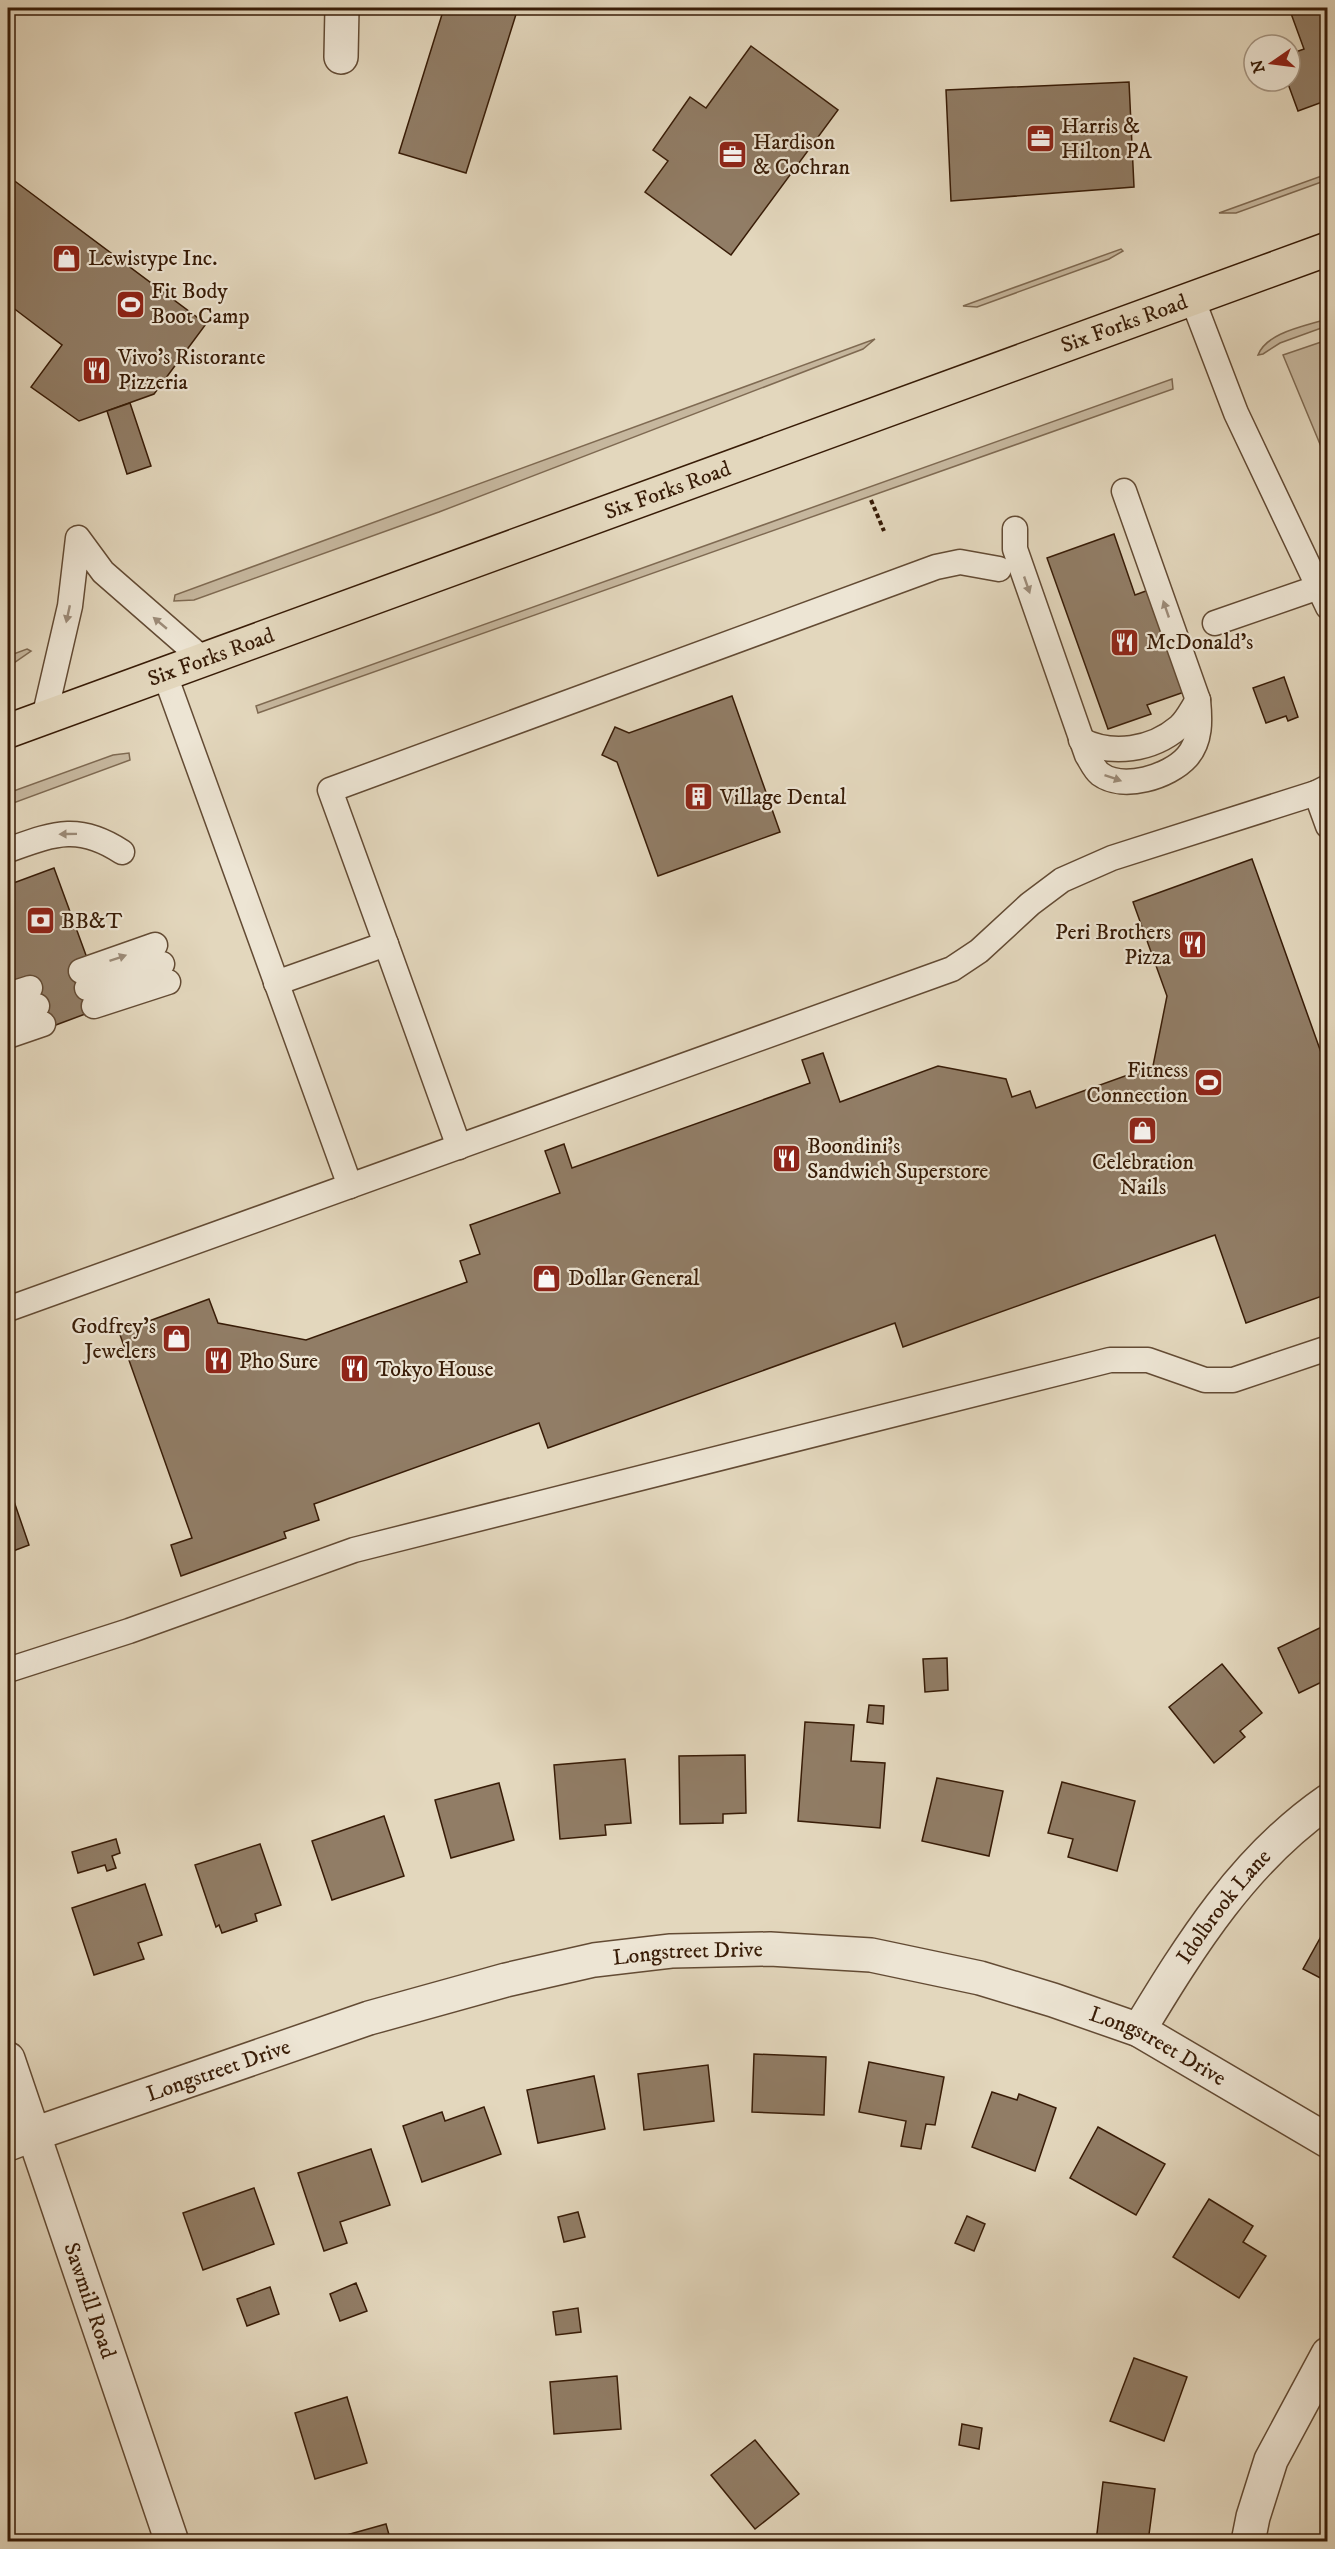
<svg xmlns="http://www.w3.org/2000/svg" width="1335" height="2549" viewBox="0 0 1335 2549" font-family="'IM FELL DW Pica',serif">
  <rect width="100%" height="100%" fill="#e3d7bd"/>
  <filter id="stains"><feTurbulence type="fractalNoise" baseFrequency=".00333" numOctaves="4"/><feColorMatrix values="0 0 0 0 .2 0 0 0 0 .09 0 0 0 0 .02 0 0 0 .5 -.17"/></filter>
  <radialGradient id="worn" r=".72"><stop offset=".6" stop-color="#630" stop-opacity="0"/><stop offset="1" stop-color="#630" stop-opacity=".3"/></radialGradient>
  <g fill="#c6b79e" stroke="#7f6a52" stroke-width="1.5">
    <path d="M1327,174V180L1236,213H1219Z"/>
    <path d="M1121,249L1123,251L1109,259L977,307L963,306Z"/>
    <path d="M1327,319V326L1280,343L1263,354L1258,355C1267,332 1306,326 1327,319Z"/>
    <path d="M875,339L863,349L439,512L194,600L174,601L175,595Z"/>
    <path d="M1327,340H1328L1327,461L1283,355Z"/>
    <path d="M1172,379L1173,389L258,713L256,706Z"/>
    <path d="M27,649L31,651L8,667V656Z"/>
    <path d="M129,753L130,760L8,805V793L113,755Z"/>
  </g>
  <g fill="#917d66" stroke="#381c07" stroke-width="1.5">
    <path d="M444,8H518L466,173L399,153Z"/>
    <path d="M1289,8H1328V100L1298,111L1287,81H1290V54L1304,49Z"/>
    <path d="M751,46L838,110L731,255L645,192L668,161L653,150L690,97L706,108Z"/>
    <path d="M1129,82L1134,187L951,201L946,90Z"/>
    <path d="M8,176L206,324L154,394L79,421L31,387L62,345L8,304Z"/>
    <path d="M130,403L151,466L127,474L107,411Z"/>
    <path d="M1114,534L1135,595L1154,588L1190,690L1147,705L1151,714L1108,729L1047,558Z"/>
    <path d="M1284,677L1298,717L1288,721L1286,716L1266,723L1253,688Z"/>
    <path d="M732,696L780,832L658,876L617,762L602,755L615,727L629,733Z"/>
    <path d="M1252,859L1328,1072V1196L1324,1198L1328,1206V1294L1246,1323L1215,1235L903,1347L895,1323L548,1448L539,1423L314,1504L319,1520L284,1532L286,1538L181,1576L171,1545L192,1538L119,1332L209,1299L218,1323L306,1340L467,1282L460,1261L480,1254L470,1225L560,1193L545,1151L564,1144L572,1168L810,1083L802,1060L823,1053L840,1102L938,1066L1006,1079L1012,1097L1030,1091L1036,1108L1153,1066L1167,996L1133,902Z"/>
    <path d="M54,868L87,958L96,1010L45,1029L8,986V885Z"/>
    <path d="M8,1484L29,1545L8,1553Z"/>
    <path d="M1328,1624V1679L1299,1693L1278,1648Z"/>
    <path d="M947,1658L948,1690L925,1692L923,1659Z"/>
    <path d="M1222,1664L1262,1713L1240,1731L1245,1737L1214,1763L1169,1707Z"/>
    <path d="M869,1705L884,1706L883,1724L867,1722Z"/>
    <path d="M805,1722L854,1725L851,1761L885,1763L880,1828L798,1821Z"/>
    <path d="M745,1755L746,1813L723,1814V1823L680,1824L679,1756Z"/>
    <path d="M625,1759L631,1823L605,1825L606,1835L560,1839L554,1765Z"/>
    <path d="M937,1778L1003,1791L989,1856L922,1841Z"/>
    <path d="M1062,1782L1135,1801L1117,1871L1068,1857L1073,1839L1048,1833Z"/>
    <path d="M499,1783L514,1840L451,1858L435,1800Z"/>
    <path d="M384,1816L404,1876L332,1900L312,1841Z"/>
    <path d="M116,1839L120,1853L112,1856L116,1868L107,1871L105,1865L78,1873L72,1852Z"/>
    <path d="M260,1844L281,1905L255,1914L257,1921L222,1933L219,1925L216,1927L195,1865Z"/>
    <path d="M145,1884L162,1935L138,1943L144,1959L94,1975L72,1908Z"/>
    <path d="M1328,1924V1982L1303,1969Z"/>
    <path d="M754,2054L826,2057L824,2115L752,2112Z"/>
    <path d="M869,2062L944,2077L935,2125L926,2124L921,2149L901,2146L906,2121L859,2112Z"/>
    <path d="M708,2065L714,2121L644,2130L638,2074Z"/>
    <path d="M594,2076L605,2129L538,2143L527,2090Z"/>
    <path d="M992,2092L1017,2100L1019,2094L1056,2108L1035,2171L972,2147Z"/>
    <path d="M484,2107L501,2154L422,2182L403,2126L442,2112L445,2121Z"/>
    <path d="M1098,2127L1165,2164L1136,2215L1070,2178Z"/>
    <path d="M371,2149L390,2205L340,2222L347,2243L324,2251L298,2173Z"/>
    <path d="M254,2188L274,2244L203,2270L183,2213Z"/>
    <path d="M1209,2199L1253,2226L1243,2242L1266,2256L1239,2298L1173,2257Z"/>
    <path d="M578,2212L585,2237L564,2242L558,2217Z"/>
    <path d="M967,2216L985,2224L974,2251L955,2243Z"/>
    <path d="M356,2283L367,2311L340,2321L330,2294Z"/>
    <path d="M270,2287L279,2314L247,2326L237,2299Z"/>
    <path d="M578,2308L581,2332L556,2335L553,2312Z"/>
    <path d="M1134,2358L1187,2377L1164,2441L1110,2421Z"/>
    <path d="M617,2376L621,2429L554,2434L550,2382Z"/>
    <path d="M347,2397L367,2463L315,2479L295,2413Z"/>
    <path d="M962,2424L982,2428L979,2449L959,2445Z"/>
    <path d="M755,2440L799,2494L755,2529L711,2475Z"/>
    <path d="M1103,2482L1155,2489L1148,2542H1096Z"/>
    <path d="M386,2524L391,2542H332V2539Z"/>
  </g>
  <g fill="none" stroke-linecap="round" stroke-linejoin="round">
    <defs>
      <g id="service">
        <path d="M1192,298L1236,413L1328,607"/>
        <path d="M1015,529V549L1087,755C1091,761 1094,769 1100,774C1123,791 1169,777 1187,757C1201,741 1200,720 1198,700L1124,491"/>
        <path d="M1215,623L1319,587"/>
        <path d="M165,675L350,1186"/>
        <path d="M44,718L70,606L78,538L103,572L205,661"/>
        <path d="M1081,740C1112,756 1152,750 1179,727C1187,720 1192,709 1198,700"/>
        <path d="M1316,793L1328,826"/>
        <path d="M8,850C53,834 78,823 122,852"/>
        <path d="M386,944L459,1147"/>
        <path d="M81,971L155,945"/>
        <path d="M276,983L386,944L330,790L936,567L960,562L999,569"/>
        <path d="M87,988L162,964"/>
        <path d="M8,995L30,988"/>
        <path d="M94,1006L168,982"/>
        <path d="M8,1016L37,1006"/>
        <path d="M8,1036L43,1024"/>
        <path d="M8,1309L952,969L979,951L1030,904L1062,880L1112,858L1316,793L1328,787"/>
        <path d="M8,1670L129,1631L354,1550L1110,1360H1148L1205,1380H1233L1328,1348"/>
      </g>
      <g id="minor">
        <path d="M341,57L342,8"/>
        <path id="s1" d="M1139,2030C1191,1944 1244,1859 1328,1801"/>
        <path d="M8,2144L34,2134"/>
        <path d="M1248,2542L1253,2517L1271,2460L1328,2354"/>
      </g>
      <g id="tertiary">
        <path id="s2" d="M8,2059L172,2542"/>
        <path id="s3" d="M34,2134L369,2018L506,1980L594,1960L671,1951L770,1949L871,1955L980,1978L1053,2000L1139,2030L1328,2141"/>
      </g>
      <g id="primary">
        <path id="s4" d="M8,731L1328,249"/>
      </g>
    </defs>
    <use href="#service" stroke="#634b34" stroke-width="27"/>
    <use href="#minor" stroke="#634b34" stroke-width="36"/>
    <use href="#tertiary" stroke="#634b34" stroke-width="36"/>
    <use href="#primary" stroke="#381c07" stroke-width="36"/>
    <path stroke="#381c07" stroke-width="4" stroke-dasharray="4.5 3" stroke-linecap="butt" d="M871,500L884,531"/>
    <use href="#service" stroke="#ede5d4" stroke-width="24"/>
    <use href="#minor" stroke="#ede5d4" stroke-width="33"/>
    <use href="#tertiary" stroke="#ede5d4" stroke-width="33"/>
    <use href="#primary" stroke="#e3d7bd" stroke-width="33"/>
  </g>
  <defs><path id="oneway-solid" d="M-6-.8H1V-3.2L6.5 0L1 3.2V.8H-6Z" transform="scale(1.5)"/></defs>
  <g fill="#9c8b78">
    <use href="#oneway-solid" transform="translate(1027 585) rotate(71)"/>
    <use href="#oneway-solid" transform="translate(1166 609) rotate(-109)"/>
    <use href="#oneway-solid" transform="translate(68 614) rotate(102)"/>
    <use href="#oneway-solid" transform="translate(160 623) rotate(-140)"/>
    <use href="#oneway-solid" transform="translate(1113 778) rotate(19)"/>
    <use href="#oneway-solid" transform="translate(68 834) rotate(179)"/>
    <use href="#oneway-solid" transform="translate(118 958) rotate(-19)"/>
  </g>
  <defs>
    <symbol id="office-square" viewBox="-11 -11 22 22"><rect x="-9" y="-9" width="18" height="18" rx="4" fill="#8f2418" stroke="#ede5d4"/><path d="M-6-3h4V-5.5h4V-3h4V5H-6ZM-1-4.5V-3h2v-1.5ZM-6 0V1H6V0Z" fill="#fff"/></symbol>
    <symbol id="shop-square" viewBox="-11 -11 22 22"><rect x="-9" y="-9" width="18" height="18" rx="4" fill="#8f2418" stroke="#ede5d4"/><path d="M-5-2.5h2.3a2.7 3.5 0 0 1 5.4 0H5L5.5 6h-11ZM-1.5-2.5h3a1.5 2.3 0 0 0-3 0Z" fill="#fff"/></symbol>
    <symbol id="stadium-square" viewBox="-11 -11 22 22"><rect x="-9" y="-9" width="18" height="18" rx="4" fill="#8f2418" stroke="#ede5d4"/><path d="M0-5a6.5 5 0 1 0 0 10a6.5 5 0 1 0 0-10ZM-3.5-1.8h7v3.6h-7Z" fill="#fff"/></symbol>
    <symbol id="restaurant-square" viewBox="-11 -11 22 22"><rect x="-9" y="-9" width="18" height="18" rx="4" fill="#8f2418" stroke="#ede5d4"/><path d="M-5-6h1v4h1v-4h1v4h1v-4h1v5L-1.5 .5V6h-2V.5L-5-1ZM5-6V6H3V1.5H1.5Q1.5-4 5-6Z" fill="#fff"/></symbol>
    <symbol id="building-square" viewBox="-11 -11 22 22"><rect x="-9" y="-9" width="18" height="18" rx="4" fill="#8f2418" stroke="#ede5d4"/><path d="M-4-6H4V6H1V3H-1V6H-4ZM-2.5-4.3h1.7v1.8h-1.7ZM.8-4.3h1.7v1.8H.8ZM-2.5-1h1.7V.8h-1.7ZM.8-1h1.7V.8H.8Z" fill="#fff"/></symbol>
    <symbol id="bank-square" viewBox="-11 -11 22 22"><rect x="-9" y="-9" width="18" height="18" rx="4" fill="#8f2418" stroke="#ede5d4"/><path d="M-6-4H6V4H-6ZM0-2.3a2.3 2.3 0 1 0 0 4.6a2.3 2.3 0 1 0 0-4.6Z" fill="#fff"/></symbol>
  </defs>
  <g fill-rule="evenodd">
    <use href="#office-square" x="1024" y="122" width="33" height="33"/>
    <use href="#office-square" x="716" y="138" width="33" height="33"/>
    <use href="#shop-square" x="50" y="242" width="33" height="33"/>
    <use href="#stadium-square" x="114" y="288" width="33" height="33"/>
    <use href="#restaurant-square" x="80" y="354" width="33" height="33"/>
    <use href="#restaurant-square" x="1108" y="626" width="33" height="33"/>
    <use href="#building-square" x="682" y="780" width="33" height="33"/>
    <use href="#bank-square" x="24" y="904" width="33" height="33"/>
    <use href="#restaurant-square" x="1176" y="928" width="33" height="33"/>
    <use href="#stadium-square" x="1192" y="1066" width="33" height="33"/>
    <use href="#shop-square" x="1126" y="1114" width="33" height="33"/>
    <use href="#restaurant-square" x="770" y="1142" width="33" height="33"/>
    <use href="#shop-square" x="530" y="1262" width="33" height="33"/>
    <use href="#shop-square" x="160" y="1322" width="33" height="33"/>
    <use href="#restaurant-square" x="202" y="1344" width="33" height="33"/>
    <use href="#restaurant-square" x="338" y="1352" width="33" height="33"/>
  </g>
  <g text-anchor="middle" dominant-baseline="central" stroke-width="4.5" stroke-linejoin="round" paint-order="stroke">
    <g font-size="22" fill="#381c07" stroke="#ede5d4" text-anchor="start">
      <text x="1061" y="126">Harris &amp;<tspan x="1061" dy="25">Hilton PA</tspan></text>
      <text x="753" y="142">Hardison<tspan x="753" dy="25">&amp; Cochran</tspan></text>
      <text x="88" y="258">Lewistype Inc.</text>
      <text x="151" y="291">Fit Body<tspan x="151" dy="25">Boot Camp</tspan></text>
      <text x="118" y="357">Vivo's Ristorante<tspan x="118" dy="25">Pizzeria</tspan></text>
      <text x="1146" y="642">McDonald's</text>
      <text x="720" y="797">Village Dental</text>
      <text x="61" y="921">BB&amp;T</text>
      <text x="1171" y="932" text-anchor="end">Peri Brothers<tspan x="1171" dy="25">Pizza</tspan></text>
      <text x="1188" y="1070" text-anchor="end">Fitness<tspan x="1188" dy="25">Connection</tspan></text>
      <text x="807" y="1146">Boondini's<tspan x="807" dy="25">Sandwich Superstore</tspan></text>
      <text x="1143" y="1162" text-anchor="middle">Celebration<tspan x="1143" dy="25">Nails</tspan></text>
      <text x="568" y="1278">Dollar General</text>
      <text x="156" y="1326" text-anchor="end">Godfrey's<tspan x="156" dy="25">Jewelers</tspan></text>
      <text x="239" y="1361">Pho Sure</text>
      <text x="376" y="1369">Tokyo House</text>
    </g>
    <g font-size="22" fill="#381c07" stroke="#ede5d4">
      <text stroke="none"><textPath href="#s4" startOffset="1188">Six Forks Road</textPath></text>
      <text stroke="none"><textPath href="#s4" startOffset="702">Six Forks Road</textPath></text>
      <text stroke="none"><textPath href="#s4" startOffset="216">Six Forks Road</textPath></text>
      <text stroke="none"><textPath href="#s1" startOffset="150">Idolbrook Lane</textPath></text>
      <text stroke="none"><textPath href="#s3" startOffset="681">Longstreet Drive</textPath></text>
      <text stroke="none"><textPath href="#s3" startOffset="1167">Longstreet Drive</textPath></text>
      <text stroke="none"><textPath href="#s3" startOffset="195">Longstreet Drive</textPath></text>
      <text stroke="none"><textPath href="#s2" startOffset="255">Sawmill Road</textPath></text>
    </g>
  </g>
  <rect width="1335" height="2549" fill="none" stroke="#e3d7bd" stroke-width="30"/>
  <rect x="9" y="9" width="1317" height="2531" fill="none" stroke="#381c07" stroke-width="3"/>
  <rect x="15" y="15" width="1305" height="2519" fill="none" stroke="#381c07" stroke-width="1.5"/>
  <g transform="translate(1272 63) rotate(256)"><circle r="28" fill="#ede5d4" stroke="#a59582" stroke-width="1.5"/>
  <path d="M0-4.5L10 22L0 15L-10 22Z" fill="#8f2418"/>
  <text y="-9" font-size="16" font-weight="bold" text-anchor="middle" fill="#381c07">N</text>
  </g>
  <rect width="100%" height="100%" filter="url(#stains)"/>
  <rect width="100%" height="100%" fill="url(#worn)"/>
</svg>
